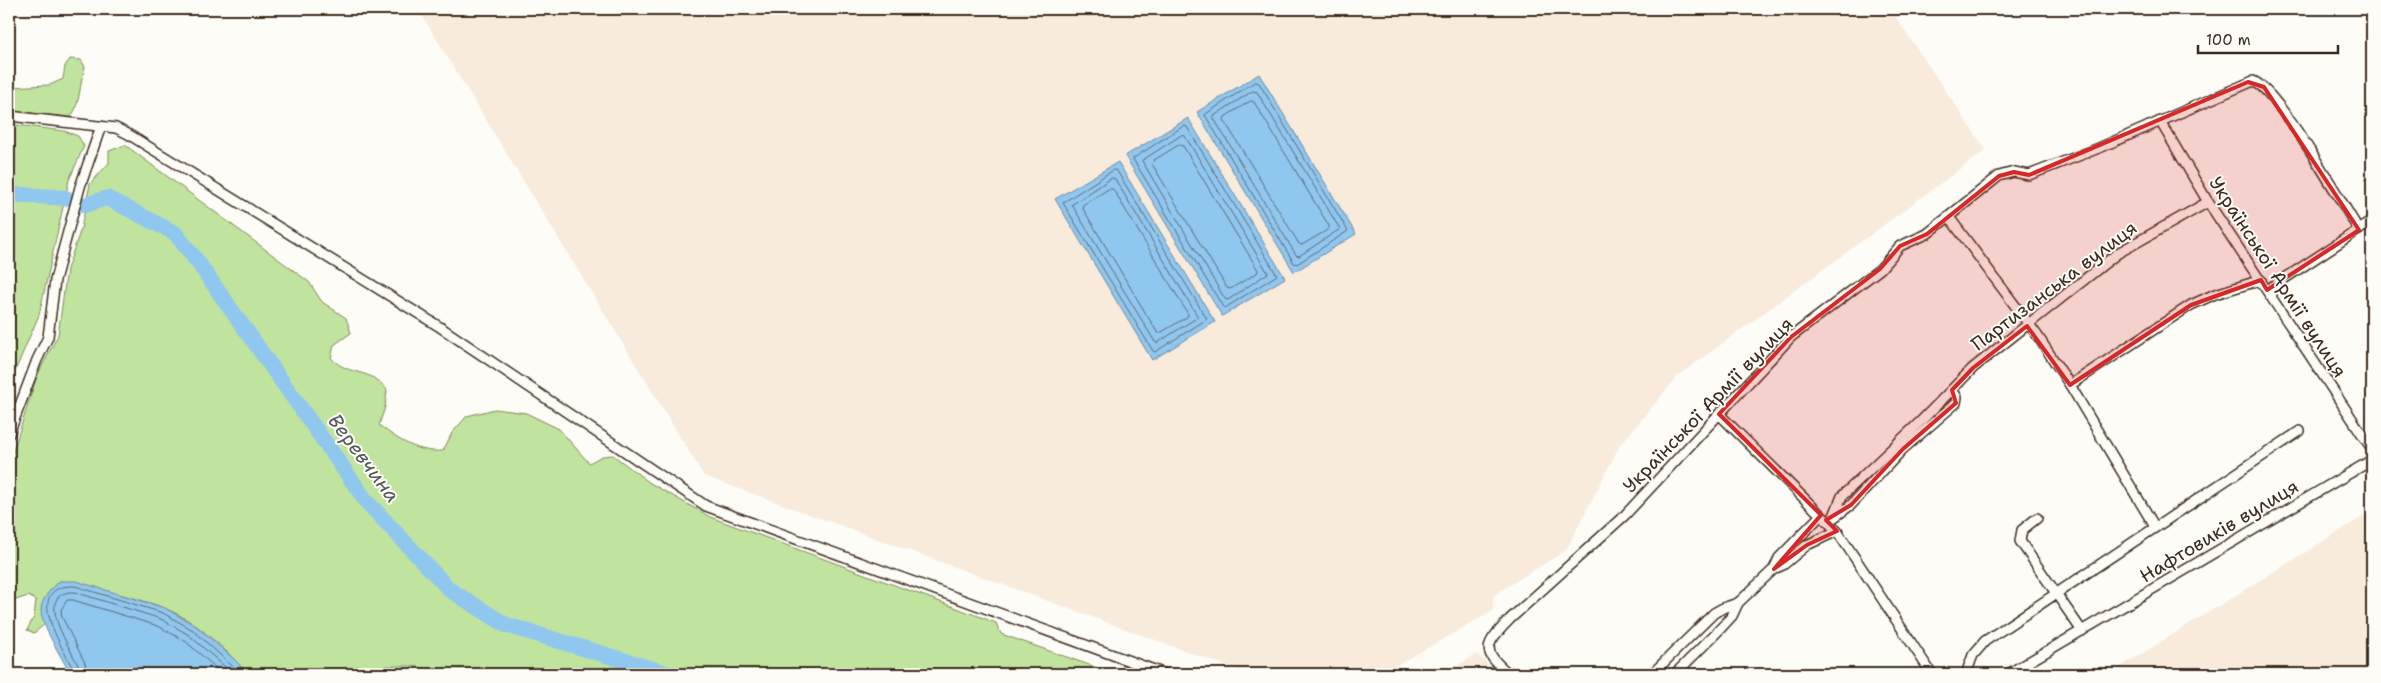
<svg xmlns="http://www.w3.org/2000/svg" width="2381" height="683" viewBox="0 0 2381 683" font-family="'Shantell Sans',sans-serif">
  <rect width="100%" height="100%" fill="#fdfcf7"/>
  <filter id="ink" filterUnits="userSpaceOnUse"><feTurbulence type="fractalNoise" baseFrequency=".02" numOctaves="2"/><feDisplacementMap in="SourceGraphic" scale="10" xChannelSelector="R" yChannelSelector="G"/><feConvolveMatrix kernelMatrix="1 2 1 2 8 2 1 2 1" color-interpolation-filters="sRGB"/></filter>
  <g filter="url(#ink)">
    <g fill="#f8ebdc">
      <path d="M418,9H1890L1986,150L1678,376L1620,445L1566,550L1494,595L1493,611L1381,674H1249L704,476Z"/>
      <path d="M2372,511V674H2109Z"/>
      <path d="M1477,654L1499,674H1442Z"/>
    </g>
    <g fill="#c0e49e" stroke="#7e875e">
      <path d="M70,59L81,60L85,67C79,84 81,102 71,117L9,111V87L50,85L63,79L65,66Z"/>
      <path d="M9,124L64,131L78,136L84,146L69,180L39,315L9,385Z"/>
      <path d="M125,145L309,282L322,302L346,318L351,333L334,345L331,358C351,378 368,366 387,390L385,407L379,425C398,440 418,453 443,451L452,433L467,416L495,409L526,413L559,429L589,463L602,456L613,455L650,483L710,517L981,617L996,623L1001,634L1115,674H451L413,666H385L387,674H248C225,649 197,621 164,608C131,595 94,589 60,581C44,595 39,604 45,624L34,633L27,630L34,617L36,600L28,596L16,600L9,599V464L37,376L58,335L67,269L81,229L90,184L109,163V151Z"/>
    </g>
    <g fill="#90c7ef" stroke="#6e889b">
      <path d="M1259,74L1356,234L1294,272L1197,112Z"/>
      <path d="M1188,118L1285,278L1222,316L1125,156Z"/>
      <path d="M1118,162L1215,322L1152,360L1055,199Z"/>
      <path d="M60,581H76L165,608L196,626L234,659L248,674H68L69,672C61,655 42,628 41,610C41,599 52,588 60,581Z"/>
    </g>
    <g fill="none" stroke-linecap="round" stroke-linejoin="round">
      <g stroke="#5d6972" stroke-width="1">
        <path d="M1255,82L1259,83L1348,231L1297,264L1294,263L1205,115Z"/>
        <path d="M1253,91L1257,92L1340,229L1299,256L1296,255L1213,117Z"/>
        <path d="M1251,101L1254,102L1329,226V229L1302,245L1299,244L1224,120L1225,117Z"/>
        <path d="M1184,126L1187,127L1277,275L1225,308L1223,307L1133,159Z"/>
        <path d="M1182,135L1185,136L1268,273L1228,300L1225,299L1142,161Z"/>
        <path d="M1179,145L1183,146L1258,270L1257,273L1230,289L1227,288L1152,164L1153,161Z"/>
        <path d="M1114,170L1117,171L1207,319L1155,352L1153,351L1063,203Z"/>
        <path d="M1112,178L1115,179L1198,317L1157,343L1155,342L1072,205Z"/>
        <path d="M1109,189H1113L1188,314L1187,317L1160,333L1157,332L1082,207L1083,205Z"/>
        <path d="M73,674V669C62,646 21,585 75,586L163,613L193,630L241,674"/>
        <path d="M79,674V667C71,649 31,591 75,592L161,619L189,635L233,674"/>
        <path d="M87,674L85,663L62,617L61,610L67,600H73L158,626L185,641L223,674"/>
      </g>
      <g stroke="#90c7ef" stroke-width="16">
        <path d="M9,194L66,198"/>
        <path d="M85,205L107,198L175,233L197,261L367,502L450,590L506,625L669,674"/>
      </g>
      <defs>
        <g id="minor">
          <path d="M9,116L116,128L128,134L440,327L706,506L1165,674"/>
          <path d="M2160,121L2208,202L2372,449"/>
          <path d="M1949,217L2037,335L2070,385L2155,527"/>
          <path d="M2267,290L2372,221"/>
          <path d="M2070,385L2191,305L2215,294L2261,280"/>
          <path d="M1719,414L1837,531L1932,674"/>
          <path d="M9,434L37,360L48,337L55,280L80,187L101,126"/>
          <path d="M1834,516L1842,496L1923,419L1973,368L2118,253L2208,202"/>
          <path d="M2037,518L2022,530L2020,541L2082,631"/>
          <path d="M1832,519L1851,505L1903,449L1956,403L1957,397L1952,390"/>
          <path d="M1774,569L1783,565L1807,545L1837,531"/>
          <path d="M1509,674C1480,650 1485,645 1510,619L1625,515L1791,337L1880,269L1900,246L1927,234L1999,176L2014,172L2029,175L2099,148L2253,81C2278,90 2341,202 2359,230"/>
          <path d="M1652,674L1714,613L1723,608L1738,603"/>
          <path d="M1675,674L1720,629L1732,616L1738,603L1774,569L1779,558L1821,515"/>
          <path d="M1966,674L1973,655L1985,641L2300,431"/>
          <path d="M2008,674L2372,460"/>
        </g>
      </defs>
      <use href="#minor" stroke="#3b2a1e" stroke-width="12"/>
      <use href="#minor" stroke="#fdfcf7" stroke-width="9"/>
    </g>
  </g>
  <path fill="#d62828" fill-opacity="0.2" stroke="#d62828" stroke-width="4" stroke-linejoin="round" d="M2248,82L2264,87L2359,230L2267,290L2261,280L2191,305L2070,385L2027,326L1973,368L1952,390L1956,403L1903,449L1851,505L1826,520L1837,531L1807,545L1774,569L1821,515L1719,414L1791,337L1880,269L1900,246L1927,234L1999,176L2014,172L2029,175Z"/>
  <g text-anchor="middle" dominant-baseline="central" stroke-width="4" stroke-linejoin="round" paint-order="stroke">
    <g font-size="19" fill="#3b2a1e" stroke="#fdfcf7">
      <text transform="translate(2278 277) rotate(57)">Української Армії вулиця</text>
      <text transform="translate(2054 286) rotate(-37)">Партизанська вулиця</text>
      <text transform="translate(1708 405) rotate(-46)">Української Армії вулиця</text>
      <text transform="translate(2219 531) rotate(-31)">Нафтовиків вулиця</text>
    </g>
    <g font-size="20" font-style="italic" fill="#54595d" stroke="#fdfcf7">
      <text transform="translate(364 458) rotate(53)">Веревчина</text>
    </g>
  </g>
  <rect width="2381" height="683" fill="none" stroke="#fdfcf7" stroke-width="30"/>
  <rect x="15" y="15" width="2351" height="653" fill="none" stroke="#3b2a1e" stroke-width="2" filter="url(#ink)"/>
  <path d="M2198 45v8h140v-8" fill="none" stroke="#3b2a1e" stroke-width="2.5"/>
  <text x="2206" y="45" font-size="15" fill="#3b2a1e" stroke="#fdfcf7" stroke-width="4" paint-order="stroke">100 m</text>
</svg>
